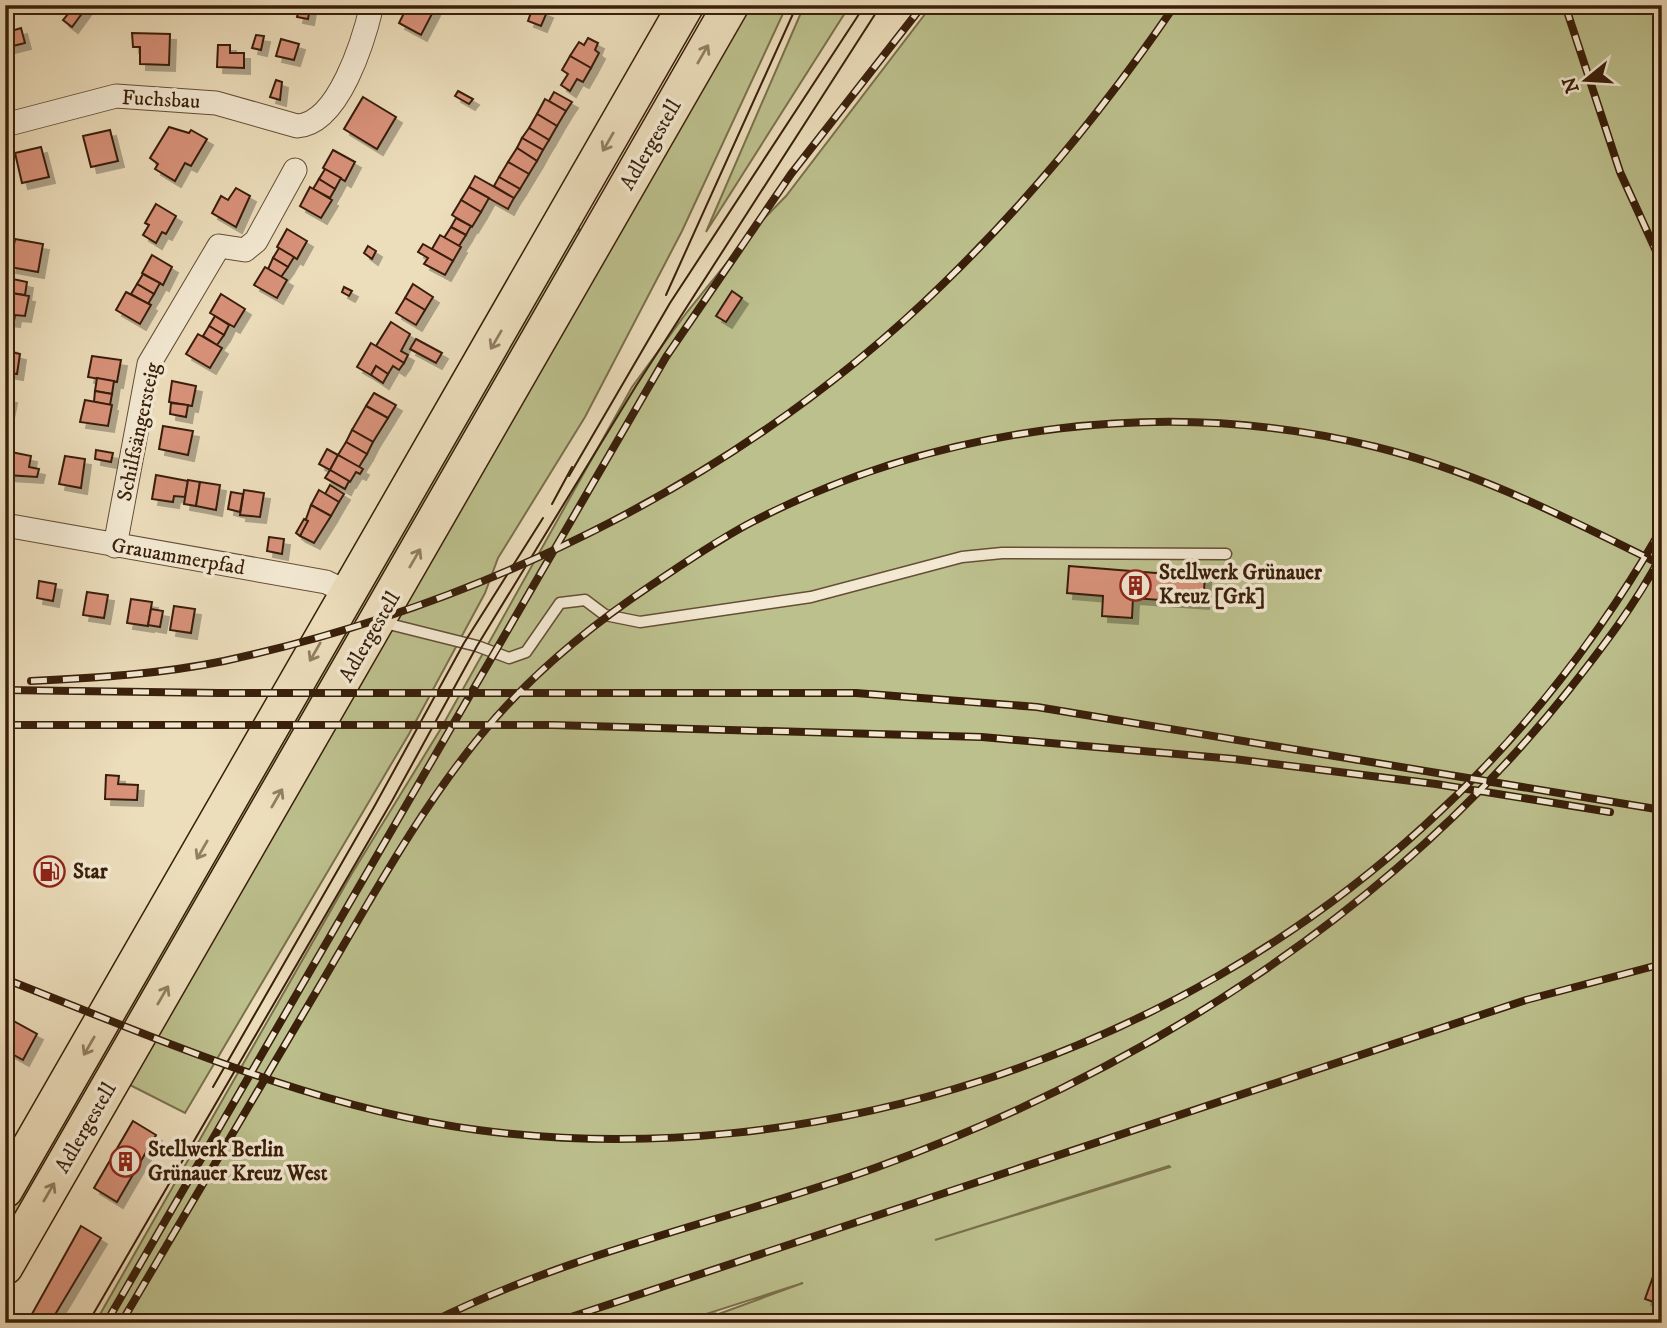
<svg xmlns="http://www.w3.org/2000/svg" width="1667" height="1328" viewBox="0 0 1667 1328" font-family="'IM FELL DW Pica',serif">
  <defs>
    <filter id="shadow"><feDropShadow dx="6" dy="6" stdDeviation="0" flood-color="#0004"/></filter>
  </defs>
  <rect width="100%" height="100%" fill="#ecddbb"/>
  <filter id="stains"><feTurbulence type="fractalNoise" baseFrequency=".00286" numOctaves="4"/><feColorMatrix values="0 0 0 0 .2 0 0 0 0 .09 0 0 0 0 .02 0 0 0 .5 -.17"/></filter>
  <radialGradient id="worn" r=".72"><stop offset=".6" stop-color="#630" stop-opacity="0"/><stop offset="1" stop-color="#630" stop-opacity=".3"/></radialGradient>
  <g fill="#bcc08d" stroke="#7a704c" stroke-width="2" fill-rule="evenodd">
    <path d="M746,5H787L682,231L585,417L498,558L485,593L409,734L185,1113L128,1084Z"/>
    <path d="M805,5H850L706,232L800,15Z"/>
    <path d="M932,5H1662V1323H694L803,1283L678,1323H95L351,875L440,730L632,387L687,312L754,229L786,196ZM1169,1166L1170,1167L935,1240Z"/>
    <path d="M578,224L580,234L14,1227L5,1222V1218Z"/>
  </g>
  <g fill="#d8927a" stroke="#391f0a" stroke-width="2" filter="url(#shadow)">
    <path d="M69,5L86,8L72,27L63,20L73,8Z"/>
    <path d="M300,5L310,8L308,19L297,17Z"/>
    <path d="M408,5H424L434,10L421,35L399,23Z"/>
    <path d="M533,7L547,12L541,26L528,21Z"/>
    <path d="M21,28L25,43L5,48V33Z"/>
    <path d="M132,33L170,34L169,65L140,64V47H133Z"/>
    <path d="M256,35L264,36L261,50L252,48Z"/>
    <path d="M588,38L598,43L595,50L599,53L591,68L570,56L579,42L584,45Z"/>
    <path d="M281,39L299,44L294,60L276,56Z"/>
    <path d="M218,45H230V53H244V68L217,67Z"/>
    <path d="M570,56L591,68L583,82L577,79L570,91L561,85L568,74L562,70Z"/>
    <path d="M276,80L282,82L280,100L270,97Z"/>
    <path d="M458,91L473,99L469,104L455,96Z"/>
    <path d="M554,92L572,102L566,111L549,101Z"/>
    <path d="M363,97L396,117L377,149L344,129Z"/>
    <path d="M545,99L566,111L557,126L537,114Z"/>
    <path d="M537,114L557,126L549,140L529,128Z"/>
    <path d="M169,127L189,133L191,130L207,139L191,166L185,163L175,181L155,169L158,164L150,158Z"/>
    <path d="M529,128L549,140L543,150L522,138Z"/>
    <path d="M110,130L118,161L91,167L83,136Z"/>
    <path d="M522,138L543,150L537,161L517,148Z"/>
    <path d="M41,147L49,177L22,183L15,153Z"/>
    <path d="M517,148L537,161L529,174L508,162Z"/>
    <path d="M333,150L355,162L345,181L323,168Z"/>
    <path d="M508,162L529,174L520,189L499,177Z"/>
    <path d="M325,169L341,178L335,189L319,179Z"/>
    <path d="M475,176L514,198L508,209L469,187Z"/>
    <path d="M499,177L520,189L514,198L494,186Z"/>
    <path d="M319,179L335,189L330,198L313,189Z"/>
    <path d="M310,187L332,200L321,218L300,206Z"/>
    <path d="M469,187L489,198L481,212L461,200Z"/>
    <path d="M236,188L250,196L236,227L212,213L221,196L228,200Z"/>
    <path d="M461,200L481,212L472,227L452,215Z"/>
    <path d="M156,204L176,216L166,234L162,232L156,243L143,235L149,225L145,223Z"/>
    <path d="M456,218L471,226L466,235L451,227Z"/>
    <path d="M451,227L466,235L459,246L444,238Z"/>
    <path d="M287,229L307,241L297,259L277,247Z"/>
    <path d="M440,235L461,247L453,261L432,249Z"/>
    <path d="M15,239L43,244L38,272L10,267Z"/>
    <path d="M423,244L453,261L445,275L424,264L428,258L418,252Z"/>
    <path d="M368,246L376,251L372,259L364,253Z"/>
    <path d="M279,248L294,257L288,267L273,258Z"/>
    <path d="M152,255L172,267L163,285L142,273Z"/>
    <path d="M273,258L288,267L281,277L268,269Z"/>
    <path d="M265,267L287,280L277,298L254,285Z"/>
    <path d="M143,274L160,283L154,294L137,284Z"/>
    <path d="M8,278L27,282L25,295L5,292Z"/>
    <path d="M137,284L154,294L148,304L131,294Z"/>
    <path d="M413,284L433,297L425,310L405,298Z"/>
    <path d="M344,287L352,291L349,296L342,292Z"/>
    <path d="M732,291L742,298L726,322L716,316Z"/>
    <path d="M5,292L29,296L25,316L15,315L14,321L5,320Z"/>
    <path d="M126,292L151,305L140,324L116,310Z"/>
    <path d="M221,294L245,309L234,327L210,313Z"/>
    <path d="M405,298L425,310L416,325L396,313Z"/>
    <path d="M215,316L229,325L224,335L209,326Z"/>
    <path d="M391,322L410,334L401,351L408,355L404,363L376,346Z"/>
    <path d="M209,326L224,335L217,345L203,336Z"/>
    <path d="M198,334L222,348L210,368L186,354Z"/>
    <path d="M416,339L442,353L436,363L410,349Z"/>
    <path d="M371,343L404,363L399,370L393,366L388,374L376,366L371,375L357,367Z"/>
    <path d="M5,345L12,347L11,352L20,354L17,374L5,372Z"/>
    <path d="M92,356L121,360L117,382L88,377Z"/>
    <path d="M376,366L388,374L383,383L371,375Z"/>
    <path d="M97,378L114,381L112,394L95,391Z"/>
    <path d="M172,381L196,386L192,406L169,402Z"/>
    <path d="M95,391L112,394L110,405L94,402Z"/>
    <path d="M374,393L396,405L388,418L366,406Z"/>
    <path d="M5,396L11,397L7,418H5Z"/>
    <path d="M85,400L112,405L108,426L80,422Z"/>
    <path d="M171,403L188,405L186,417L170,414Z"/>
    <path d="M366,406L388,418L373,442L352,430Z"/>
    <path d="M163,426L193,431L188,455L159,449Z"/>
    <path d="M352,430L373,442L367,454L346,442Z"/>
    <path d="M346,442L367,454L359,467L338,455Z"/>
    <path d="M327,449L338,455L330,470L319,464Z"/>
    <path d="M96,450L113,453L111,462L95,459Z"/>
    <path d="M11,452L31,456L29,467L39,469L37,477L7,475Z"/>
    <path d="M338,455L363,469L360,474L356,472L350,482L330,470Z"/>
    <path d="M65,456L85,459L81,488L59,484Z"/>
    <path d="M330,470L349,481L345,489L325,478Z"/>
    <path d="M156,475L188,481L185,497L174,496L173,502L152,499Z"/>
    <path d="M188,480L200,482L196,506L184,504Z"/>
    <path d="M200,482L220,485L216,510L196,506Z"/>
    <path d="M330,485L344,494L339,502L325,494Z"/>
    <path d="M244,490L264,493L260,517L240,515Z"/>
    <path d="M319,490L339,502L331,516L311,505Z"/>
    <path d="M231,492L243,494L240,512L228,509Z"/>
    <path d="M311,505L331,516L314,543L300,536Z"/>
    <path d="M304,519L308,521L300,536L296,533Z"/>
    <path d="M269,537L284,539L282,554L267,551Z"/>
    <path d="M1069,566L1205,577L1203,603L1133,598L1132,618L1102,616L1103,596L1067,593Z"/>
    <path d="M39,581L56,584L53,601L37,598Z"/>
    <path d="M87,592L108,595L104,618L83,615Z"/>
    <path d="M131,599L152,602L148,626L127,623Z"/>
    <path d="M174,606L195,609L191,633L170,630Z"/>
    <path d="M151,609L163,611L160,627L148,625Z"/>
    <path d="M106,775L119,776L118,784L138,785L137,800L105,799Z"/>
    <path d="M10,1019L37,1034L23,1060L5,1050V1027Z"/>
    <path d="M133,1121L156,1135L117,1202L94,1188Z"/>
    <path d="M81,1226L101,1238L50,1323H27Z"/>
    <path d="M1654,1274L1662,1277V1305L1645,1299Z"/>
    <path d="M1636,1317L1654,1323H1634Z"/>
  </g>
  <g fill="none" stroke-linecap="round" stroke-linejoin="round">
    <defs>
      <g id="lane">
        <path d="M381,622L477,646L509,658L526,652L560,603L585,600L605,615L640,622L811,597L962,557L1002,553L1226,554"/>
        <path d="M699,1323L715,1319L731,1323"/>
      </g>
      <g id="street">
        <path d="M5,125L116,96L216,103L297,126C339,124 364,39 372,5"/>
        <path d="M5,525L326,582L349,593"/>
        <path d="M115,546L149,364L219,246L245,250L256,241L295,170"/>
      </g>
      <g id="primary">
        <path d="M5,1190L686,5"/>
        <path d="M5,1267L731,5"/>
      </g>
    </defs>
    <use href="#lane" stroke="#664e36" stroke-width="13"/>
    <use href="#street" stroke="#664e36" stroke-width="25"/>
    <use href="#primary" stroke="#391f0a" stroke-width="38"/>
    <use href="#lane" stroke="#f3e9d3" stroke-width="10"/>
    <use href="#street" stroke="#f3e9d3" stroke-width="23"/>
    <use href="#primary" stroke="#ecddbb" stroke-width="35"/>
    <g stroke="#391f0a" stroke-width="2">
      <path d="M666,295L797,5"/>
      <path d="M569,476L670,303L865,5"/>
      <path d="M552,504L572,467"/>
      <path d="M213,1087L374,807L464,643L543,518"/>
      <path d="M88,1323L392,801L477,646L636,386L881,5"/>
    </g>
    <defs>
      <g id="rail">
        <path d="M1565,5L1620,172L1662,264"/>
        <path d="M31,681C95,678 161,674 224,661C491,603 750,474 945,282C1031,198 1107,105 1175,5"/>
        <path d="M5,690L219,693H856L1037,707L1662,810"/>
        <path d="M5,725H553L982,737L1234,759L1436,784L1610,812"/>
        <path d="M5,979C159,1039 313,1108 478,1130C813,1174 1175,1054 1424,826C1518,741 1599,638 1662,528"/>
        <path d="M106,1323L666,357L791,174L923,5"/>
        <path d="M121,1323C187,1211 253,1099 319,987C370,901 417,813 481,735C529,676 590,626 653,584C686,562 719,539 754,521C942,424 1171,396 1376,447C1481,473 1566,518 1662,565"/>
        <path d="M430,1323C571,1252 727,1221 875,1168C1140,1072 1391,913 1568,691C1602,648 1635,605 1661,556"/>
        <path d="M553,1323L1526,1000L1662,964"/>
      </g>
    </defs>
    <use href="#rail" stroke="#391f0a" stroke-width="8"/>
    <use href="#rail" stroke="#f3e9d3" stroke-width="5" stroke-dasharray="16" stroke-linecap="butt"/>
  </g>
  <defs><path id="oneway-shaft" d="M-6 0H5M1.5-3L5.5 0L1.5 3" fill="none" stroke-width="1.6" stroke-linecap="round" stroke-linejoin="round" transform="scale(1.75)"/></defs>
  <g stroke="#927e62">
    <use href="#oneway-shaft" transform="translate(703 54) rotate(-60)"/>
    <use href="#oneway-shaft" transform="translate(608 142) rotate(120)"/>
    <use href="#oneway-shaft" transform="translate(496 340) rotate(120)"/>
    <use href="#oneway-shaft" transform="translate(415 558) rotate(-60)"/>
    <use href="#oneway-shaft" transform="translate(315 652) rotate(120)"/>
    <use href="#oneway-shaft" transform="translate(277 798) rotate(-60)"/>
    <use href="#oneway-shaft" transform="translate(202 850) rotate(120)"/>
    <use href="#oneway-shaft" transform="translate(163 995) rotate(-60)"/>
    <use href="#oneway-shaft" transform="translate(89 1046) rotate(120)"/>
    <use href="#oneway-shaft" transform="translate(49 1192) rotate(-60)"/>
  </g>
  <defs>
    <symbol id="building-ring" viewBox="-11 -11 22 22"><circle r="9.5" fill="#f3e9d3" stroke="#8f2418" stroke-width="1.5"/><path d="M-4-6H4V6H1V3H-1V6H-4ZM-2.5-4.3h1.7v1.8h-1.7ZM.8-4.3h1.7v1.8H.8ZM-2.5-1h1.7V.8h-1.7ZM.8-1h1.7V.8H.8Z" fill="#8f2418"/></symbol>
    <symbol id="fuel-ring" viewBox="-11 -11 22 22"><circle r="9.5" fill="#f3e9d3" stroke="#8f2418" stroke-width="1.5"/><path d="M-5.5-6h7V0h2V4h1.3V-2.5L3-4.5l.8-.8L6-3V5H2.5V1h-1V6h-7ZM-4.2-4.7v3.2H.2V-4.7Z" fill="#8f2418"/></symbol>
  </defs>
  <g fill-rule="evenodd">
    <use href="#building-ring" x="1118" y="568" width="35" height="35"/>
    <use href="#fuel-ring" x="32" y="854" width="35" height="35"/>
    <use href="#building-ring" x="108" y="1144" width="35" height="35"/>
  </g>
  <g text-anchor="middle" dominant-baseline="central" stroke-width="7" stroke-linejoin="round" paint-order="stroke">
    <g font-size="21" fill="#391f0a" stroke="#f3e9d3">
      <text transform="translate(161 100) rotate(3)">Fuchsbau</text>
      <text transform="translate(651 145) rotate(-60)">Adlergestell</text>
      <text transform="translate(139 432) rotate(-78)">Schilfsängersteig</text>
      <text transform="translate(178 557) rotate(10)">Grauammerpfad</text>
      <text transform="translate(370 637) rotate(-60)">Adlergestell</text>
      <text transform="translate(86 1128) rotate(-60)">Adlergestell</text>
    </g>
    <g font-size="21" font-weight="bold" fill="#391f0a" stroke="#f3e9d3" text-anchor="start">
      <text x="1159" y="573">Stellwerk Grünauer<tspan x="1159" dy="24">Kreuz [Grk]</tspan></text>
      <text x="73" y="872">Star</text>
      <text x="148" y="1150">Stellwerk Berlin<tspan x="148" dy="24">Grünauer Kreuz West</tspan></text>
    </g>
  </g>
  <rect width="1667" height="1328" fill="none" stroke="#ecddbb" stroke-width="28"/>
  <rect x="7" y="7" width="1653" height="1314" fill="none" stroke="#391f0a" stroke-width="3.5"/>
  <rect x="14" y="14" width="1639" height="1300" fill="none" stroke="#391f0a" stroke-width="2"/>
  <g transform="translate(1586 80) rotate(252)" stroke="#f3e9d3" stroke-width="5" paint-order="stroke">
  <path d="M0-5L12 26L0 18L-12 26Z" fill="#391f0a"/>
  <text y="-10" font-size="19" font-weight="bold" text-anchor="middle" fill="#391f0a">N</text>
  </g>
  <rect width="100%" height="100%" filter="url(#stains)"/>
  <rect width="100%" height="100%" fill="url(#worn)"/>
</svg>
